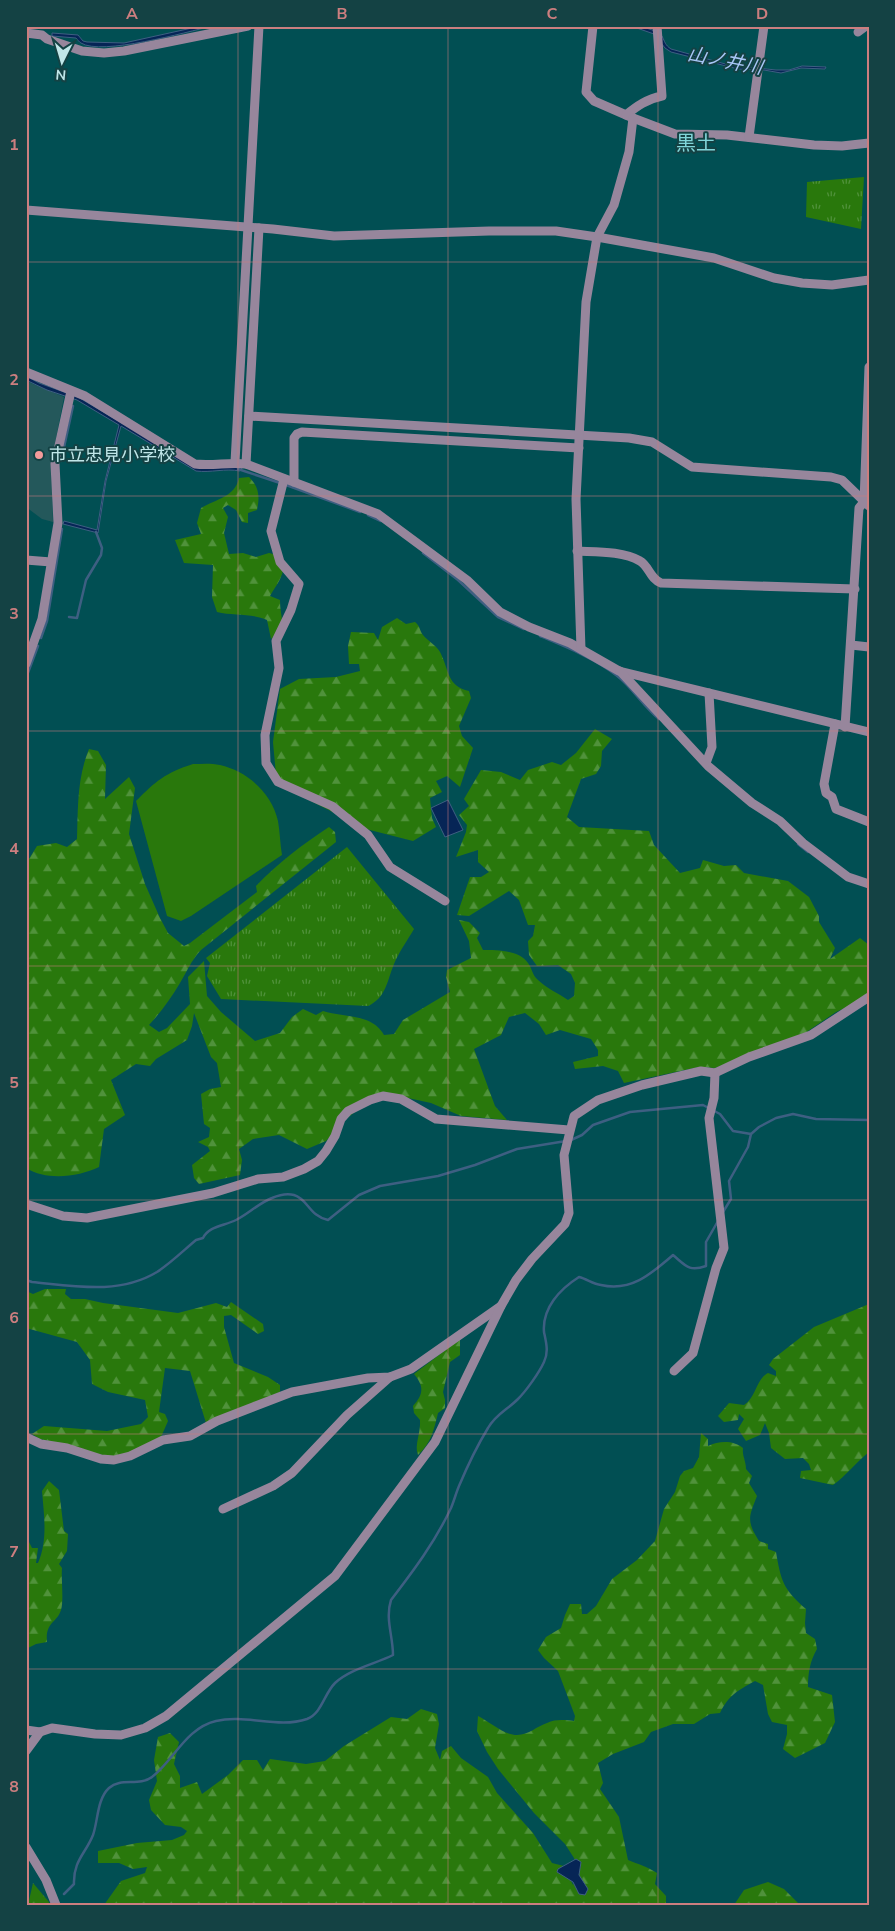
<svg xmlns="http://www.w3.org/2000/svg" width="895" height="1931" viewBox="0 0 895 1931" font-family="'Nunito Sans','Noto Sans JP',sans-serif">
  <defs>
    <pattern id="forest-firs" width="22" height="20" patternUnits="userSpaceOnUse" patternTransform="scale(1.25)"><rect width="22" height="20" fill="#29780c"/><path d="M5 1l3.5 6h-7zM16 11l3.5 6h-7z" fill="#50923b"/></pattern>
    <pattern id="park-tufts" width="24" height="20" patternUnits="userSpaceOnUse" patternTransform="scale(1.25)"><rect width="24" height="20" fill="#29780c"/><path d="M3 7l-1-3M5 7V3M7 7l1-3M15 17l-1-3M17 17v-4M19 17l1-3" fill="none" stroke="#50923b"/></pattern>
  </defs>
  <rect width="100%" height="100%" fill="#014f53"/>
  <path fill="#24585b" d="M26,381L64,397L51,464L53,522L42,519L26,507Z"/>
  <path fill="#29780c" d="M193,764C201,764 211,763 220,765C247,771 272,793 278,821C280,832 280,844 282,855L191,916L181,921L167,916L136,801C156,781 165,773 193,764Z"/>
  <g fill="url(#forest-firs)">
    <path d="M249,477C259,487 260,496 257,510L248,513V523L242,522L236,510L228,505L223,508L228,517L224,533L229,554L243,553L256,557L269,553L281,556C288,572 278,582 270,596L280,600C280,620 288,624 271,639L267,620C252,613 233,616 217,612L212,597L213,565L184,563L175,540L201,534L197,523L201,508C216,499 235,497 239,478Z"/>
    <path d="M397,618L406,624L415,622C421,627 419,630 423,635C428,641 436,645 440,652C449,669 447,687 469,691L471,698L459,726L462,736L473,748L460,787L447,776L436,781L442,792L430,798L432,818L436,827L413,841L366,829L299,795L276,775L273,742L280,689L299,679L336,677L360,671L359,664H349L348,646L351,632L374,633L378,640L382,627Z"/>
    <path d="M595,729L612,739L602,751L601,766L596,774L581,779L567,817L579,827L649,831L654,845L680,873L700,868L703,860L724,866L736,865L744,873L788,881L809,897L819,916V922L835,948L830,959L860,938L869,945V993L849,1006L836,1012L805,1033L715,1068L699,1067L624,1083L618,1071L603,1066L575,1069L573,1062L598,1056V1050L591,1039L560,1030L546,1035L539,1024L525,1013L509,1017L501,1035L474,1049L495,1106L507,1120L461,1116L431,1103L399,1096L370,1100L346,1119L326,1141L307,1149L279,1135L253,1139L239,1149L242,1160L240,1175L199,1184L194,1178L192,1165L210,1151L208,1147L198,1142L209,1137L210,1128L204,1124L201,1094L210,1089L221,1087L217,1063L211,1057L194,1013L192,1026L187,1040L156,1059L150,1066L136,1064L111,1080L125,1115L104,1129L99,1167C78,1177 47,1181 26,1168V861L29,859L37,846L56,843L67,847L77,839C78,809 77,778 89,749L98,751L106,765L105,799L129,777L135,788L129,834L145,884L160,918L168,933L184,946L190,943L257,892L256,886C278,863 303,844 329,827L335,832L336,842L201,950C190,962 188,970 180,983C171,998 161,1012 149,1025L159,1032L167,1028L190,1004L188,977L204,961L207,996L221,1012L255,1041L280,1033L292,1017L303,1009L316,1015L323,1011C344,1018 372,1013 384,1035L394,1034L403,1020L450,992L446,977L447,970L471,958L469,941L459,920L469,922L480,933L477,938L483,950C497,950 519,950 528,963C532,968 532,975 538,980C546,988 558,993 568,1000L574,996L575,983L571,974L558,965L537,966L529,955L528,941L533,936L535,925H528L519,900L509,891L469,916L457,915L470,877H481L489,872L478,862V850L456,857L466,832L467,825L459,815L469,806L464,799L481,770L501,772L520,780L528,770L552,762L561,765L576,753Z"/>
    <path d="M45,1289H66L65,1294L71,1299H85L103,1303L178,1313L216,1303L227,1307L231,1302L263,1324L264,1331L258,1334L231,1315L224,1316V1327L234,1363L268,1377L280,1385V1392L206,1423L190,1371L165,1368L159,1412L165,1414L168,1421L161,1437L130,1453L116,1457L90,1453L75,1447L40,1439L32,1434L44,1426L107,1431L141,1424L148,1417L145,1400L108,1392L92,1384L90,1360L77,1342L26,1328V1291L33,1294Z"/>
    <path d="M869,1304V1452C855,1463 847,1475 833,1485L800,1478L801,1471L811,1470L809,1464L803,1458L785,1459L771,1448L769,1433L765,1423L760,1435L746,1441L738,1429L744,1419L739,1414L738,1420L724,1422L718,1416L729,1403L744,1405C756,1398 756,1379 768,1373L776,1376V1371L769,1365L773,1359L814,1327Z"/>
    <path d="M460,1339V1355L450,1362L443,1392L445,1400V1408L438,1413C434,1430 431,1443 418,1455C414,1445 421,1433 420,1420L414,1413L413,1406C424,1394 424,1386 414,1374Z"/>
    <path d="M701,1433L708,1439V1446C719,1441 733,1440 743,1448C742,1456 746,1461 746,1469L752,1476L749,1483L757,1496C749,1517 746,1520 759,1541L768,1544V1549L776,1552C781,1581 783,1589 806,1609L805,1623L806,1633L815,1639L817,1649C810,1661 808,1673 808,1687L832,1695L835,1722L825,1743L795,1758L783,1749L787,1734V1725L772,1722L768,1714L763,1685L755,1681C737,1691 729,1695 720,1713L710,1714L694,1724H673L651,1732L644,1742L613,1754L598,1763L603,1783L600,1789L619,1817L628,1860C638,1864 648,1867 657,1873L655,1884L666,1896V1905H104L121,1881L145,1873L147,1867L133,1869L119,1863H98V1851L137,1843L172,1840L184,1835L187,1831L181,1827L165,1825L151,1810L149,1800L157,1781L154,1760L158,1737L170,1733L179,1742L174,1764L180,1776V1788L197,1782L202,1794L228,1775L243,1760H257L263,1770L270,1759L306,1764L325,1761L344,1746L391,1717L407,1719L421,1709L437,1714L439,1724L435,1748L440,1760L442,1751L451,1746L461,1758L488,1777L497,1793L533,1833L552,1863L564,1866L573,1885L579,1873L574,1858L565,1844L534,1813L498,1769L487,1752L477,1731L478,1716C490,1722 504,1735 517,1735C529,1735 537,1726 547,1723C556,1719 564,1720 574,1721L575,1716L558,1671L544,1658L538,1650L546,1637L561,1628L565,1615L570,1604H581L582,1614H587L596,1606L612,1579L637,1560L655,1541L664,1509L675,1492L680,1476L684,1471L693,1468L699,1457Z"/>
    <path d="M49,1481L59,1490L64,1531L68,1534L67,1551L59,1564L62,1568C61,1578 64,1601 61,1610C57,1623 45,1622 47,1642L36,1644L26,1649V1522L28,1540L32,1548H38L36,1563H38C48,1540 44,1515 42,1491Z"/>
    <path d="M768,1882L784,1889L800,1905H734L744,1890Z"/>
    <path d="M33,1883L49,1902L50,1905H28Z"/>
  </g>
  <g fill="url(#park-tufts)">
    <path d="M864,177L861,229L806,217L807,182Z"/>
    <path d="M347,847L414,929C407,941 399,952 394,964C387,981 386,998 368,1006L221,999L207,976L210,963L206,958Z"/>
  </g>
  <g fill="#062556" stroke="#3e5f82">
    <path d="M201,26H212C187,32 101,56 81,43C79,42 78,40 76,38L52,36V33L78,35L83,41L87,42L124,43Z"/>
    <path d="M631,26C639,26 656,29 662,36C665,42 665,45 671,49L729,65L776,70H789L802,66L826,67L825,69L801,68L781,73L764,70L738,69L671,52L665,48L654,34Z"/>
    <path d="M26,376L39,383L78,397L198,468C213,470 228,465 242,468L240,471C225,468 211,473 196,471L121,426L106,481L98,533L63,524L64,521L97,530L105,481L119,425L77,400L47,390L26,380Z"/>
    <path d="M448,800L463,830L445,837L431,808Z"/>
    <path d="M576,1859L581,1862L579,1875L588,1889L585,1895L579,1894L573,1882L557,1872L558,1869Z"/>
  </g>
  <g fill="none" stroke-linecap="round" stroke-linejoin="round">
    <g stroke="#3e5f82" stroke-width="2.5">
      <path d="M61,461L73,406"/>
      <path d="M238,469L280,483"/>
      <path d="M286,485L360,512"/>
      <path d="M368,515L381,521"/>
      <path d="M423,553L458,580L498,617L524,629"/>
      <path d="M69,617L77,618L86,580L101,555L102,548L96,532"/>
      <path d="M540,636C564,646 596,659 616,675C632,687 643,706 659,719"/>
      <path d="M41,638L47,621L62,529"/>
      <path d="M26,678L38,646"/>
      <path d="M798,844L808,852"/>
      <path d="M571,1140L582,1135L593,1125L630,1112L703,1105L720,1114L733,1131L751,1134"/>
      <path d="M723,1212L731,1199L729,1181L748,1147L751,1134L759,1127L776,1118L793,1114L816,1119L869,1120"/>
      <path d="M26,1280L32,1282C74,1286 119,1295 157,1272C171,1263 184,1250 196,1240L203,1238C209,1226 224,1226 236,1220C248,1214 259,1203 272,1198C279,1195 286,1193 294,1195C308,1199 309,1216 328,1220L359,1195L380,1186L438,1176L475,1165L517,1149L566,1141"/>
      <path d="M64,1894L74,1884C73,1861 86,1853 93,1835C98,1821 97,1799 109,1788C121,1777 139,1787 152,1777C174,1760 186,1728 216,1721C246,1714 278,1729 307,1719C322,1713 324,1694 335,1683C350,1669 375,1664 393,1655C393,1636 385,1619 391,1600C414,1570 435,1542 451,1508C454,1501 456,1493 459,1486C467,1467 477,1446 488,1428C496,1414 507,1410 518,1399C526,1391 539,1373 544,1362C549,1352 546,1342 544,1332C542,1308 560,1289 579,1277C587,1279 593,1284 601,1285C631,1292 651,1274 673,1255C686,1266 689,1272 706,1266V1242L718,1221"/>
    </g>
    <g stroke="#97869c" stroke-width="9">
      <path d="M593,26L586,92L594,101L633,118L675,134L727,135L814,145L842,146L869,143"/>
      <path d="M858,32L866,26"/>
      <path d="M26,33L42,35L47,39L82,51L104,53L124,51L248,26"/>
      <path d="M626,115C637,106 647,99 662,96L657,26"/>
      <path d="M749,137L764,26"/>
      <path d="M26,210L273,229L334,236L489,231H556L597,237L714,258L774,278L802,283L832,285L869,280"/>
      <path d="M26,372L85,396L195,464C213,466 229,462 246,464L378,514L467,580L500,612L529,627L570,643L619,671L869,732"/>
      <path d="M249,416L629,438L652,442L692,467L831,477L842,480L869,506"/>
      <path d="M235,462L259,26"/>
      <path d="M246,464L259,228"/>
      <path d="M284,479L271,531L280,562L299,584L291,610L276,641L279,668L265,735L266,763L278,782L332,806L368,835L390,867L445,901"/>
      <path d="M294,482V438L297,434L302,432L579,448"/>
      <path d="M577,551C596,552 623,551 640,561C649,566 650,579 661,583L855,589"/>
      <path d="M26,560L51,562"/>
      <path d="M851,645L869,647"/>
      <path d="M581,649L576,499L586,302L597,237L614,205L629,152L633,118"/>
      <path d="M26,664L42,619L58,523L55,464L71,391"/>
      <path d="M620,671L708,766L752,803L780,821L803,843L848,877L869,884"/>
      <path d="M835,724L824,784L826,793L832,797L836,809L869,822"/>
      <path d="M845,727L859,508L864,502L869,367"/>
      <path d="M706,763L712,747L709,693"/>
      <path d="M26,1204L63,1216L87,1218L213,1193L258,1179L283,1177L304,1169L318,1161L326,1151L335,1136L341,1119L348,1111L370,1100L383,1096L401,1099L436,1119L569,1130"/>
      <path d="M674,1371L693,1353L716,1268L724,1248L709,1118L714,1098L715,1073"/>
      <path d="M26,1437L41,1444L67,1448L101,1459L114,1460L130,1456L163,1440L190,1436L217,1421L292,1392L368,1378L390,1377L411,1369L501,1306"/>
      <path d="M223,1509L273,1486L292,1473L347,1415L390,1377"/>
      <path d="M26,1730L40,1732L52,1728L95,1734L121,1735L145,1728L166,1716L335,1576L435,1442L501,1306L516,1280L532,1259L565,1224L569,1213L564,1155L574,1116L598,1100L642,1085L701,1071L715,1073L749,1057L811,1035L869,997"/>
      <path d="M26,1751L40,1732"/>
      <path d="M26,1847L46,1880L56,1905"/>
    </g>
  </g>
  <path fill="none" stroke="#cc7e7f" stroke-width="1" stroke-opacity="0.55" d="M238,26V1905M448,26V1905M658,26V1905M26,262H869M26,496H869M26,731H869M26,966H869M26,1200H869M26,1434H869M26,1669H869"/>
  <circle fill="#f59b9b" stroke="#144244" stroke-width="2" cx="39" cy="455" r="5"/>
  <g text-anchor="middle" dominant-baseline="central" stroke-width="4" stroke-linejoin="round" paint-order="stroke">
    <g font-size="18" fill="#c0e7e9" stroke="#144244" text-anchor="start">
      <text x="49" y="455">市立忠見小学校</text>
    </g>
    <g font-size="19" font-style="italic" fill="#a8c6f6" stroke="#144244">
      <text transform="translate(725 61) rotate(11)">山ノ井川</text>
    </g>
    <g font-size="20" fill="#80d5d9" stroke="#144244">
      <text x="696" y="143">黒土</text>
    </g>
  </g>
  <rect width="895" height="1931" fill="none" stroke="#144244" stroke-width="55"/>
  <g transform="translate(62 62) rotate(185)" stroke="#144244" stroke-width="4" paint-order="stroke">
  <path d="M0-4L9 19L0 12L-9 19Z" fill="#c0e7e9"/>
  <text y="-8" font-size="14" font-weight="bold" text-anchor="middle" fill="#c0e7e9">N</text>
  </g>
  <rect x="28" y="28" width="840" height="1876" fill="none" stroke="#cc7e7f" stroke-width="2"/>
  <g font-size="16" text-anchor="middle" font-weight="bold" fill="#cc7e7f">
    <text x="132" y="19">A</text>
    <text x="342" y="19">B</text>
    <text x="552" y="19">C</text>
    <text x="762" y="19">D</text>
    <text x="14" y="150">1</text>
    <text x="14" y="385">2</text>
    <text x="14" y="619">3</text>
    <text x="14" y="854">4</text>
    <text x="14" y="1088">5</text>
    <text x="14" y="1323">6</text>
    <text x="14" y="1557">7</text>
    <text x="14" y="1792">8</text>
  </g>
</svg>
